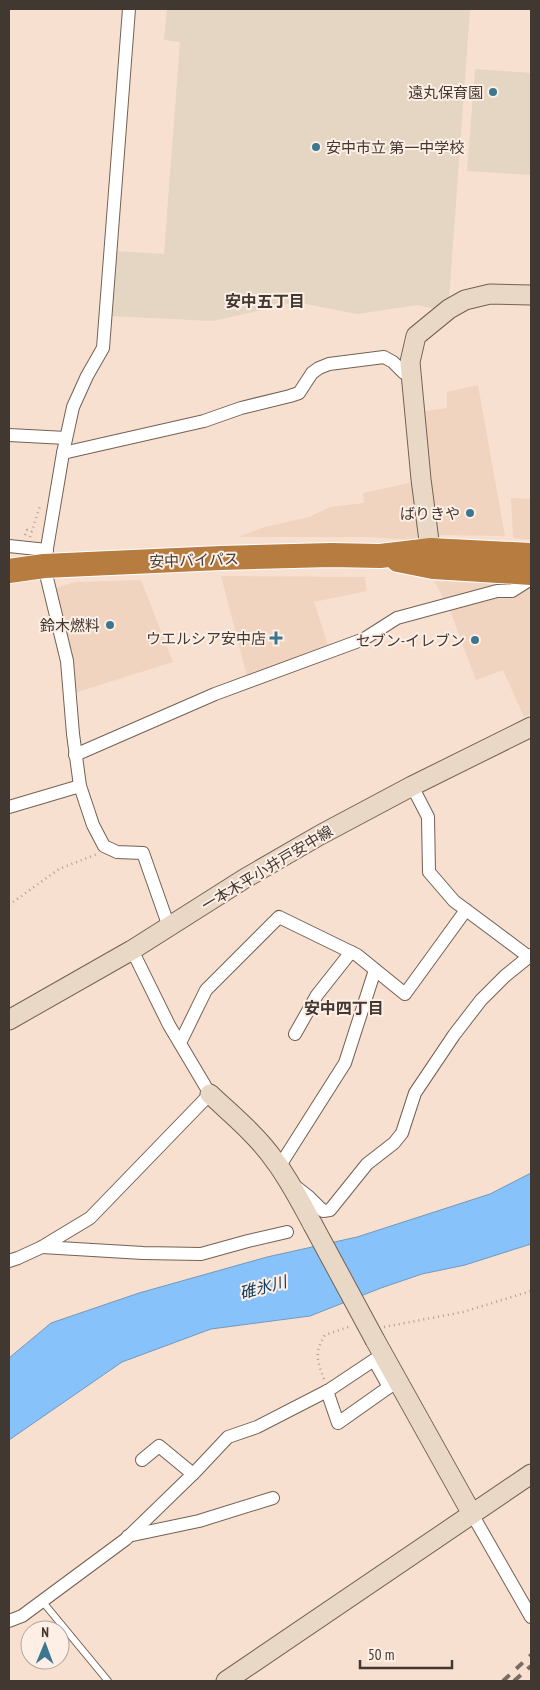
<svg xmlns="http://www.w3.org/2000/svg" width="540" height="1690" viewBox="0 0 540 1690" font-family="'PT Sans Narrow','Noto Sans JP',sans-serif">
  <rect width="100%" height="100%" fill="#f7e0d0"/>
  <g fill="#f0d4bf">
    <path d="M478,385L505,536L434,535L420,412L447,408V392Z"/>
    <path d="M413,482L420,536L414,540L367,537H238L265,527L309,517L330,507L364,503L363,493Z"/>
    <path d="M511,498L531,499V540L513,538Z"/>
    <path d="M221,576L365,577L367,591L314,602L329,648L247,676Z"/>
    <path d="M141,580L173,662L71,694L53,589L75,582Z"/>
    <path d="M434,581L529,585L531,592V714L524,717L503,670L476,680L450,610Z"/>
  </g>
  <g fill="#e5d5c3">
    <path d="M167,9H470L449,299L434,309L418,305L357,314L296,302L213,321L109,316L114,251L164,254L180,42L164,40Z"/>
    <path d="M475,69L531,73V175L467,171Z"/>
  </g>
  <path fill="#87c2fa" stroke="#7299be" d="M531,1173V1244L465,1265L422,1274L381,1288L310,1316L211,1329L122,1362L9,1440V1358L51,1323L139,1293L267,1257L357,1237L490,1194Z"/>
  <g fill="none" stroke-linecap="round" stroke-linejoin="round">
    <defs>
      <path id="lane" d="M42,1601L108,1681"/>
      <g id="street">
        <path d="M129,9L103,348L87,376L73,407L63,453L44,566L67,661L73,734L80,786L93,825L104,846L117,852L143,853L169,927"/>
        <path d="M9,435L66,438"/>
        <path d="M63,453L204,421L241,408L290,396L299,393L312,373L319,368L329,364L384,357L393,362L404,373L411,372"/>
        <path d="M9,546L47,550"/>
        <path d="M75,755L215,694L364,639L397,618L497,591H512L531,579"/>
        <path d="M412,786L428,817L429,872L454,901L529,957"/>
        <path d="M9,807L80,786"/>
        <path d="M295,1034L317,995L351,952"/>
        <path d="M180,1043L206,990L279,917L357,955L405,994L466,910"/>
        <path d="M279,1167L345,1063L375,970"/>
        <path d="M295,1186L309,1197L323,1211L330,1210L367,1164L394,1143L402,1133L415,1093L454,1035L481,1000L505,976L531,955"/>
        <path d="M42,1247L143,1253L201,1254L248,1241L287,1232"/>
        <path d="M9,1261L18,1258L42,1247L90,1218L210,1094L169,1025L132,950"/>
        <path d="M327,1391L338,1423L389,1387"/>
        <path d="M142,1460L159,1446L193,1474"/>
        <path d="M472,1514L531,1617"/>
        <path d="M128,1536L199,1521L273,1498"/>
        <path d="M9,1621L22,1616L126,1539L196,1471L228,1437L257,1427L329,1390L374,1360L389,1387L398,1382"/>
      </g>
      <g id="secondary">
        <path d="M432,564L421,479L410,362L416,336L449,309L465,300L490,294L531,295"/>
        <path d="M9,1020L132,950L244,879L320,835L412,786L531,727"/>
        <path d="M210,1094C232,1115 257,1135 275,1161C290,1181 301,1203 313,1225"/>
        <path d="M375,1340L472,1514"/>
        <path d="M226,1681L531,1474"/>
      </g>
      <g id="highway">
        <path d="M398,560L433,567L531,573"/>
        <path d="M9,571L44,566L221,558L331,555L380,556L431,550L531,555"/>
      </g>
    </defs>
    <use href="#lane" stroke="#746153" stroke-width="8"/>
    <use href="#street" stroke="#746153" stroke-width="14"/>
    <use href="#secondary" stroke="#746153" stroke-width="21"/>
    <use href="#highway" stroke="#fff" stroke-width="26"/>
    <g stroke="#af9d91" stroke-width="2.5" stroke-dasharray="1 4" stroke-linecap="butt">
      <path d="M25,535L27,530L32,531"/>
      <path d="M30,537L40,506"/>
      <path d="M9,905L59,869L97,854"/>
      <path d="M384,1327L463,1312L531,1291"/>
      <path d="M324,1379C317,1360 314,1353 325,1335L351,1326"/>
    </g>
    <use href="#lane" stroke="#fff" stroke-width="6"/>
    <use href="#street" stroke="#fff" stroke-width="12"/>
    <use href="#secondary" stroke="#e9d8c6" stroke-width="19"/>
    <use href="#highway" stroke="#b67c40" stroke-width="24"/>
    <g stroke="#7a6c63" stroke-width="4" stroke-dasharray="9 9" stroke-linecap="butt">
      <path d="M503,1681L531,1655"/>
      <path d="M514,1681L531,1666"/>
    </g>
    <defs>
      <path id="secondary-bridge" d="M313,1225L375,1340"/>
    </defs>
    <use href="#secondary-bridge" stroke="#746153" stroke-width="21" stroke-linecap="butt"/>
    <use href="#secondary-bridge" stroke="#e9d8c6" stroke-width="19"/>
  </g>
  <g fill="#3c778f" stroke="#fdefe5" stroke-width="2">
    <circle cx="493" cy="92" r="5"/>
    <circle cx="316" cy="147" r="5"/>
    <circle cx="470" cy="513" r="5"/>
    <circle cx="110" cy="625" r="5"/>
    <path d="M273.5 630.5h5v5h5v5h-5v5h-5v-5h-5v-5h5z"/>
    <circle cx="475" cy="640" r="5"/>
  </g>
  <g text-anchor="middle" dominant-baseline="central" stroke-width="4" stroke-linejoin="round" paint-order="stroke">
    <g font-size="15" fill="#413831" stroke="#fdefe5" text-anchor="end">
      <text x="483" y="92">遠丸保育園</text>
      <text x="326" y="147" text-anchor="start">安中市立 第一中学校</text>
      <text x="460" y="513">ばりきや</text>
      <text x="100" y="625">鈴木燃料</text>
      <text x="266" y="638">ウエルシア安中店</text>
      <text x="465" y="640">セブン-イレブン</text>
    </g>
    <g font-size="15" fill="#413831" stroke="#fdefe5">
      <text transform="translate(194 560) rotate(-2)">安中バイパス</text>
      <text transform="translate(267 868) rotate(-31)">一本木平小井戸安中線</text>
    </g>
    <g font-size="16" font-weight="bold" fill="#413831" stroke="#fdefe5">
      <text x="265" y="301">安中五丁目</text>
      <text x="344" y="1008">安中四丁目</text>
    </g>
    <g font-size="16" font-style="italic" fill="#123d61" stroke="#fdefe5">
      <text transform="translate(263 1287) rotate(-15)">碓氷川</text>
    </g>
  </g>
  <rect width="540" height="1690" fill="none" stroke="#413831" stroke-width="20"/>
  <g transform="translate(45 1645) rotate(1)"><circle r="24" fill="#fdefe5" stroke="#b2a69d"/>
  <path d="M0-4L9 19L0 12L-9 19Z" fill="#3c778f"/>
  <text y="-8" font-size="14" font-weight="bold" text-anchor="middle" fill="#413831">N</text>
  </g>
  <path d="M360 1660v8h92v-8" fill="none" stroke="#413831" stroke-width="2.5"/>
  <text x="368" y="1660" font-size="15" fill="#413831" stroke="#fdefe5" stroke-width="4" paint-order="stroke">50 m</text>
</svg>
